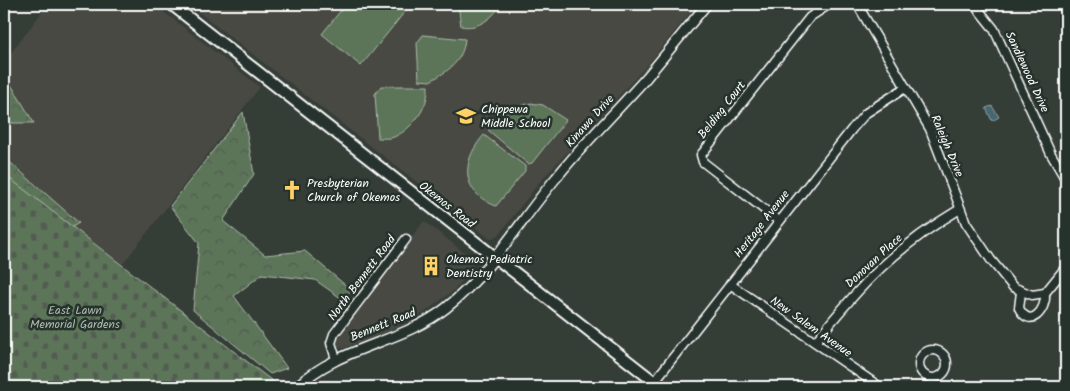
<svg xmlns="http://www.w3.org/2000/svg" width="1070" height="391" viewBox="0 0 1070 391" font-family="Kalam,sans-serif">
  <defs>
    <pattern id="forest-crowns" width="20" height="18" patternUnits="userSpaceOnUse" patternTransform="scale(1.25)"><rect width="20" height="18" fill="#5c7459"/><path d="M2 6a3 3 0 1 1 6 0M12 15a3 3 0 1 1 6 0" fill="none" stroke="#525c51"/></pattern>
    <pattern id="cemetery-stones" width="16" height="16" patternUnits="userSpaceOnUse" patternTransform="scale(1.25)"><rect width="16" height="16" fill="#5c7459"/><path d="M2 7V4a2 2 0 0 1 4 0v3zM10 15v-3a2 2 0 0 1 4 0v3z" fill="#525c51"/></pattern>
  </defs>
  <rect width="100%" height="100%" fill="#353d37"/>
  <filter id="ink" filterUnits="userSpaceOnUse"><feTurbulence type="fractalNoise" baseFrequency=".02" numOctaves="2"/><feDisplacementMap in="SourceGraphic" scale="10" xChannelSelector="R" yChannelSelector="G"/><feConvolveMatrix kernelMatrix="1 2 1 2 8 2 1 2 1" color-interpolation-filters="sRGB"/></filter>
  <g filter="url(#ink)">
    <g fill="#474942">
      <path d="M48,4H154L260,87L122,265L4,174V62Z"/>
      <path d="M188,4H697L649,63L538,184L499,235L490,239Z"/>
      <path d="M424,221L470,257L473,262L472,271L453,291L424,313L391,330L344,348L338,347L335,340L345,324Z"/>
    </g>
    <g fill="url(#forest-crowns)" stroke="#aebaac">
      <path d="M4,73L34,123H4Z"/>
      <path d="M243,112L254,174L223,221L265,255L305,251L351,290L345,301L315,280L262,274L234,296L287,368L270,374L193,310L199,243L170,206Z"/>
      <path d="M4,157L79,223L58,235L4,190Z"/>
    </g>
    <path fill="url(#cemetery-stones)" stroke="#aebaac" d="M4,174L280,387H4Z"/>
    <g fill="#5c7459" stroke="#aebaac">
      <path d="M346,4H400L407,9L361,66L322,34Z"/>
      <path d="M458,4H502C493,17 479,30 461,26Z"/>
      <path d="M423,35L465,39C463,61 449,71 430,81L419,80L417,43Z"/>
      <path d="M381,86H428C429,106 414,128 394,137C390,139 383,138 378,138L375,94Z"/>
      <path d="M531,103L543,105L566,120L532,163L528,164L488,130C501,114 512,107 531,103Z"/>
      <path d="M484,135L525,166V171L496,206C460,192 461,161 484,135Z"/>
    </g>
    <path fill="#47666d" stroke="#91a3a7" d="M992,106L999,117L992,121L986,108Z"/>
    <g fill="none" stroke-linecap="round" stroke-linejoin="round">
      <defs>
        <g id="minor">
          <path d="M857,4L930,129L966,223L991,260L1013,287L1032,295L1045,293L1066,267"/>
          <path d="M974,4L994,29L1051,154L1066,180"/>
          <path d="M779,221L703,162L701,155L810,17L830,4"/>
          <path d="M730,284L880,387"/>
          <path d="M1021,292L1019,308C1030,330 1047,310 1045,293"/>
          <path d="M815,342C861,284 896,247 960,209"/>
          <circle cx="933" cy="364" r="14"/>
          <path d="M336,359L331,343L334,334L406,239"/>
          <path d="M650,387L852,129L866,113L905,88"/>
        </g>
        <path id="tertiary" d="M296,387C342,345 400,344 446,308C490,273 520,221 556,178C584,143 617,111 647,77C667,53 687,28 707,4"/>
        <path id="secondary" d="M171,4L661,387"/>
      </defs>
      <use href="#minor" stroke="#fff" stroke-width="11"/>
      <use href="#tertiary" stroke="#fff" stroke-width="12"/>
      <use href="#secondary" stroke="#fff" stroke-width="14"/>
      <use href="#minor" stroke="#26332d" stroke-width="8"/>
      <use href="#tertiary" stroke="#26332d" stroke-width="9"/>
      <use href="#secondary" stroke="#26332d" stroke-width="10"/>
    </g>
  </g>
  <defs>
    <symbol id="school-bare" viewBox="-9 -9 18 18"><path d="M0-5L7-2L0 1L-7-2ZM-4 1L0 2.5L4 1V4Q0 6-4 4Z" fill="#ffd166" stroke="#26332d" stroke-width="2.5" paint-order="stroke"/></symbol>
    <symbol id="church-bare" viewBox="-9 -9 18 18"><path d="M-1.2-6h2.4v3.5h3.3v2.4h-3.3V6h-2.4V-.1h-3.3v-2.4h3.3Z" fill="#ffd166" stroke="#26332d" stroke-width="2.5" paint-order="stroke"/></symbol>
    <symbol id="building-bare" viewBox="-9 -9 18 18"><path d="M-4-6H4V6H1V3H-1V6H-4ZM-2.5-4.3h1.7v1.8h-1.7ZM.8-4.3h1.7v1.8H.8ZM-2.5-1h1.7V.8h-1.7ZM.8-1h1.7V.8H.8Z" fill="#ffd166" stroke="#26332d" stroke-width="2.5" paint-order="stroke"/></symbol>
  </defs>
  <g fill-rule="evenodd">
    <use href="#school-bare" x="452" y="102" width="28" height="28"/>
    <use href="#church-bare" x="278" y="176" width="28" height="28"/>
    <use href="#building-bare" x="417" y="252" width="28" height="28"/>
  </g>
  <g text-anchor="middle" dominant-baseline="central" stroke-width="5" stroke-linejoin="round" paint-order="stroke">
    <g font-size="12" fill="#fff" stroke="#26332d">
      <text transform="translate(1027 72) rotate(65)">Sandlewood Drive</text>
      <text transform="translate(722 110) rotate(-52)">Belding Court</text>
      <text transform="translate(590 121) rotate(-48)">Kinawa Drive</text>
      <text transform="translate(947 146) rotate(67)">Raleigh Drive</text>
      <text transform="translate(447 205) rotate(38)">Okemos Road</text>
      <text transform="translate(762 224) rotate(-52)">Heritage Avenue</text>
      <text transform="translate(874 261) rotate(-43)">Donovan Place</text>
      <text transform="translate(362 278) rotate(-53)">North Bennett Road</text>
      <text transform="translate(383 325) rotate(-22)">Bennett Road</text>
      <text transform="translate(811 327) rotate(35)">New Salem Avenue</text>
    </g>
    <g font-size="12" fill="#fff" stroke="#26332d" text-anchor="start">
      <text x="481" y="109">Chippewa<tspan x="481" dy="14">Middle School</tspan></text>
      <text x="307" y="183">Presbyterian<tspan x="307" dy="14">Church of Okemos</tspan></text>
      <text x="446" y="259">Okemos Pediatric<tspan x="446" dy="14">Dentistry</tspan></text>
    </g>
    <g font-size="12" fill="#aebaac" stroke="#26332d">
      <text x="75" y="310">East Lawn<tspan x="75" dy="14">Memorial Gardens</tspan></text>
    </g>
  </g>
  <rect width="1070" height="391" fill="none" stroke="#26332d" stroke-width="20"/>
  <rect x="10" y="10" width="1050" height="371" fill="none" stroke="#fff" stroke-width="2" filter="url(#ink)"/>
</svg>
